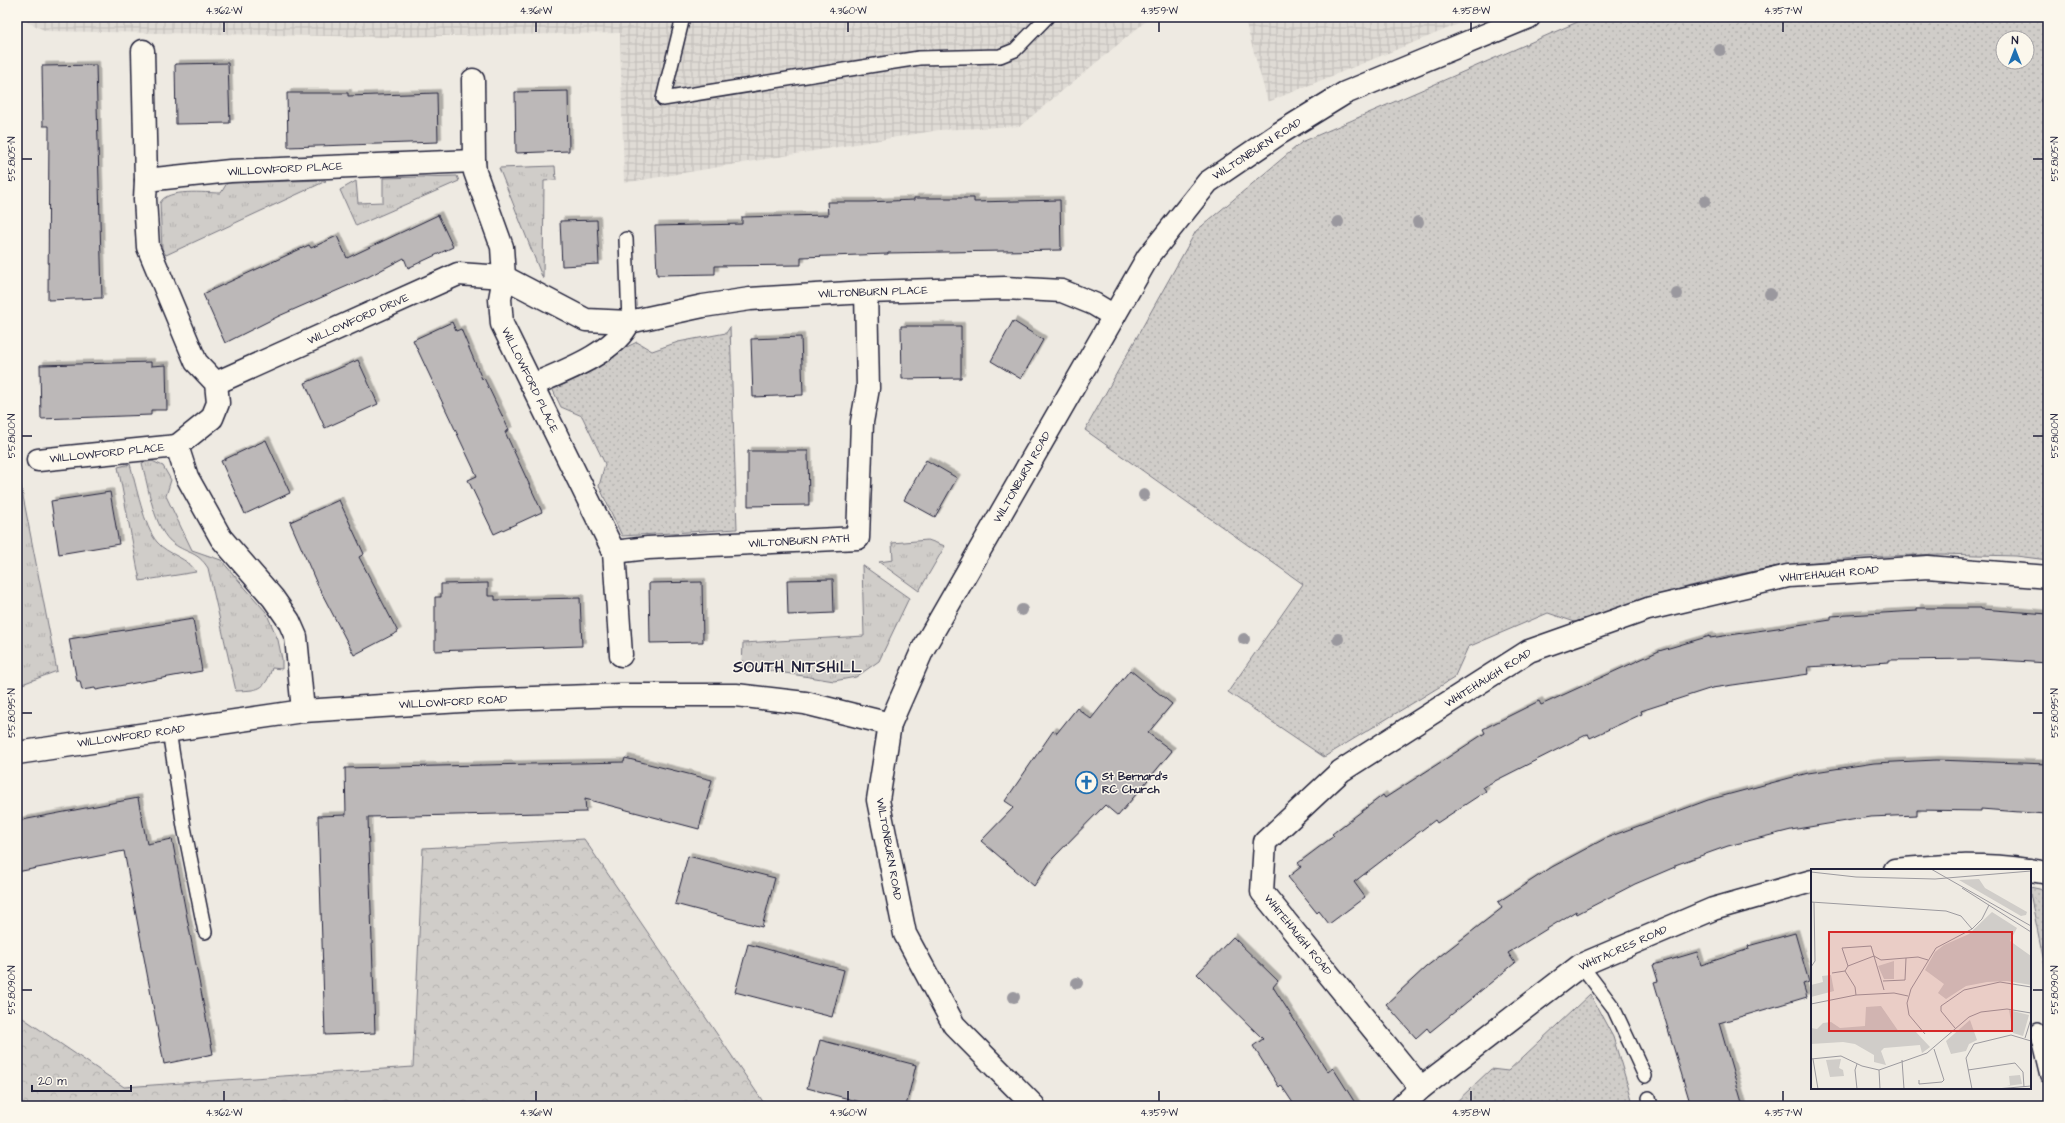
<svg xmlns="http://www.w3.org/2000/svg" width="2065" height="1123" viewBox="0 0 2065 1123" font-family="'Architects Daughter',sans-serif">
  <defs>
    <pattern id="industrial-grid" width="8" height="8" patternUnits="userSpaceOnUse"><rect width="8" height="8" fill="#dfdbd5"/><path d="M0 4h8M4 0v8" fill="none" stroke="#bfbcb8"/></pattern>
    <pattern id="grass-tufts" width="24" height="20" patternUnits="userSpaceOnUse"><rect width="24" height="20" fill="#d0cdc9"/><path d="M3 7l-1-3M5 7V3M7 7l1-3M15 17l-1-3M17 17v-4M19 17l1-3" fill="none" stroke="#b2b0ae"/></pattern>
    <pattern id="forest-crowns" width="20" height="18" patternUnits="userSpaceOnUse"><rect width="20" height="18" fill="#d0cdc9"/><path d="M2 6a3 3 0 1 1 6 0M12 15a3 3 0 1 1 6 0" fill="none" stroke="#b2b0ae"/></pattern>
    <pattern id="park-dots" width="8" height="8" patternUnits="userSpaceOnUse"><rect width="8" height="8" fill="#d0cdc9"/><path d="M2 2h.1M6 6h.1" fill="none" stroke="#b2b0ae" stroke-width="1.8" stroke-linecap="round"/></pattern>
    <filter id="shadow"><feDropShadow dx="3.5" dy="-3.5" stdDeviation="0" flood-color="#0004"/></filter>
  </defs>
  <rect width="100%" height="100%" fill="#eeeae2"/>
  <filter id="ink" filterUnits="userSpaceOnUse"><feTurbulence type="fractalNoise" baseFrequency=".025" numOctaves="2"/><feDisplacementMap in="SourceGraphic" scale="8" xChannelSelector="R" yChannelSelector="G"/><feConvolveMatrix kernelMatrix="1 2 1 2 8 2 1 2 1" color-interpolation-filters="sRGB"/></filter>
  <g filter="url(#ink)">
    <g fill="url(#industrial-grid)">
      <path d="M17,17H1151L1020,126L939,130L624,183L620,33L384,37L46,31Z"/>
      <path d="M1244,17H1476L1268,102Z"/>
    </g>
    <g fill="url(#grass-tufts)" stroke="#797882">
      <path d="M555,166L556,180L544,181L543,279L499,168Z"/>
      <path d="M457,176L459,181L356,226L340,190L356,181L358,203L383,202V178Z"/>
      <path d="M325,180L326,181L166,255L162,249L160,203C167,188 205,193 221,193L227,183Z"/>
      <path d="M152,461L163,466L171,480L166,496L192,550L221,560L266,612L278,640L282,659V669L272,668C265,691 258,690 236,691L208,568C197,551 188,554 174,544C154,531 148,485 142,463Z"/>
      <path d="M130,464C136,485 144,527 157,542C168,555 189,558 196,572L140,581L118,467Z"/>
      <path d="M20,481L57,671L17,686V482Z"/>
      <path d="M928,540L945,546L919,591L879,562L893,560L892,543Z"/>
      <path d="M862,565L909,598L879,661L856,677L834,681L742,666L743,643L864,636Z"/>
    </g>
    <path fill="url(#forest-crowns)" stroke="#797882" d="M584,839L766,1106H17V1014L124,1087L413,1067L423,848Z"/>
    <g fill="url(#park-dots)" stroke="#797882" fill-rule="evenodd">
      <path d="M1589,17H2048V86L2040,101L2048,107V560L2016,556L1940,554L1864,557L1785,565L1725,577L1668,592L1575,622L1548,613L1468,647L1454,678L1324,757L1228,692L1303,584L1085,430L1196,231L1302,142ZM2003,38H2027V62H2003Z"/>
      <path d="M730,327L737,529L622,536L599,486L605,464L582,416L561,407L550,384L637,342L652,351L678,342L726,333Z"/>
      <path d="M2030,887L2048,891V981L2030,894Z"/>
      <path d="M1590,994L1613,1037L1634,1106H1452L1491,1069L1508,1071Z"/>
    </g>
    <g fill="#bcb8b8" stroke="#22223b" filter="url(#shadow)">
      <path d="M228,63L230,123L176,124L175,64Z"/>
      <path d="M96,65L102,298L48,300L49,126H43L42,66Z"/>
      <path d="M568,91L569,151L516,153L515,92Z"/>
      <path d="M287,93H348V96L437,93L438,142L288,147Z"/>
      <path d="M914,198H974V202L1060,200L1061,250L888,253V254L801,257V265L715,266V274L657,275L655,226L742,224V217L828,215L827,202H868L914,200Z"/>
      <path d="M438,215L453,247L408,268L404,258L368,277L279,316L225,343L203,294L309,245L311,248L337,236L347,258Z"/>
      <path d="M597,220L599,264L562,266L560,221Z"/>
      <path d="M1013,321L1043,340L1021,379L991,361Z"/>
      <path d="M452,322L456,331L461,329L482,379L484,378L509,430L505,432L542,512L494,534L468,480L477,476L413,340Z"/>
      <path d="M901,326H961V378L902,379Z"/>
      <path d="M801,337L803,395L753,397L751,339Z"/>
      <path d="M358,360L378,404L325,428L305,383Z"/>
      <path d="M151,362V366L166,365L167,410H151V415L41,419L40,365Z"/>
      <path d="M266,440L290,493L245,514L221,461Z"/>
      <path d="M748,451H808L809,505L748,506Z"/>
      <path d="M926,460L957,478L935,517L904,500Z"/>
      <path d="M110,492L119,544L59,554L51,501Z"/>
      <path d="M339,500L364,554L359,557L398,632L354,655L317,584L290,522Z"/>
      <path d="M833,579L834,613L788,615L787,580Z"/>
      <path d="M702,582L703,642L650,643L649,583Z"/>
      <path d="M488,583V596H495V600L580,598L582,646L435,651V597H441V584Z"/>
      <path d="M1917,608H1981V609L2048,614V663L1981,659L1889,660V662L1808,667L1809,674L1712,688L1641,711L1642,714L1590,738L1588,734L1483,787L1486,791L1437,823L1435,820L1354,882L1365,897L1329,924L1319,911L1317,913L1288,877L1301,867L1298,863L1334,836L1332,834L1383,795L1385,798L1447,758L1485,733L1483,729L1539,701L1541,705L1659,651L1710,636V638L1831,620V616L1917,611Z"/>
      <path d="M193,619L202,671L96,690L95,688L82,690L80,681H77L69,639Z"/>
      <path d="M1130,670L1172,704L1148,733L1172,751L1118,816L1105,805L1052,859L1034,886L981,841L1014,807L1005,801L1053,731L1057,733L1077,708L1091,719Z"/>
      <path d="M625,758L712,780L699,829L585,799L586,812L368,817L375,1033L325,1035L318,816L346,815L345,768L624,762Z"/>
      <path d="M1936,760L2048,764L2045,814L1981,809V811L1917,810V815L1870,817L1791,830L1728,846L1675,865V867L1635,884L1577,914L1576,911L1508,953L1515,963L1430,1032L1427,1028L1416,1038L1386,1004L1426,967L1502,908L1498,902L1552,867L1606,838L1708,800L1808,773L1874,763Z"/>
      <path d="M138,798L147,844L172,839L213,1054L164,1064L124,851L17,872V821Z"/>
      <path d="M688,856L775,878L762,927L675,904Z"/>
      <path d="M1795,933L1809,982L1803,984L1807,997L1719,1023L1743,1106H1691L1654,982L1658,981L1653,965L1697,952L1701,965L1749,949L1748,946Z"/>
      <path d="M1233,937L1278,981L1273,987L1328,1072L1333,1068L1357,1106H1295L1281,1085L1279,1087L1253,1046L1263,1039L1197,974Z"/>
      <path d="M748,944L844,970L832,1017L735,992Z"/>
      <path d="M820,1040L916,1065L906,1106H876L807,1088Z"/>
    </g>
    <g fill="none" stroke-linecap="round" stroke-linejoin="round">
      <defs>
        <g id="lane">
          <path d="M683,17L663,99L919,58L1000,56L1015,50L1047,17"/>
          <path d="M626,239L629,322"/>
          <path d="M169,731L184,827L205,932"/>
          <path d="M1581,965L1613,1007L1645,1076"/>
          <path d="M2037,1030L2048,1076"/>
          <path d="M1649,1098L1651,1106"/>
        </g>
        <g id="street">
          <path d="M143,51L146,180"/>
          <path d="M473,80L474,161"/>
          <path d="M216,383L458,274L504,277L586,320L629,322L703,306L750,299L866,292L1005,288L1062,291L1094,304L1114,316"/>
          <path d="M532,385C562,372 615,353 629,322"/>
          <path d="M38,460L177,446"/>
          <path d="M614,552L648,548L858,538L862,422L868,388L866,292"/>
          <path d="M303,711L296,637L289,621L273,598L221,538L187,477L177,446L212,418L218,403L216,383L196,362L148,247L145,199L146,180L230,171L474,161L475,172L502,247L504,277L500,299L502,324L614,552L621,655"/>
          <path d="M17,753L303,711L477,700L621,695H736L805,703L890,724"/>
          <path d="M1895,870C1934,865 1990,864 2028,870"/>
          <path d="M2030,870L2048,873"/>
          <path d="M1421,1088L1262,892L1265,842L1341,771L1529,651L1648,609L1788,576L1928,567L2048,577"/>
          <path d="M1034,1106L954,1025L905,934L878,800L890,724L923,649L1148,257L1208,182L1280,133L1345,93L1529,17"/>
          <path d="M1402,1106L1421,1088L1581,965L1713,909L1812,881"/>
        </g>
      </defs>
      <use href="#lane" stroke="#22223b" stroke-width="16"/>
      <use href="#street" stroke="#22223b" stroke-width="25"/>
      <use href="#lane" stroke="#fbf7ec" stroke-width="13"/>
      <use href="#street" stroke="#fbf7ec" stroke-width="22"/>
    </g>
    <g fill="#9a989e">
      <circle cx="1720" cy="50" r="6"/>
      <circle cx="1705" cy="201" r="6"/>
      <circle cx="1338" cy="222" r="6"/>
      <circle cx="1418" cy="222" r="6"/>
      <circle cx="1677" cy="294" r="6"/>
      <circle cx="1770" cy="294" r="6"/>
      <circle cx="1144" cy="495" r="6"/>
      <circle cx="1022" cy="610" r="6"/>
      <circle cx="1244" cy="639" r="6"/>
      <circle cx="1338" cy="639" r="6"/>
      <circle cx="1077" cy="983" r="6"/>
      <circle cx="1014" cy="997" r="6"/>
    </g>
  </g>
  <path fill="none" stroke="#22223b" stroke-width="1.5" d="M224,22V32M536,22V32M848,22V32M1159,22V32M1471,22V32M1783,22V32M22,159H32M2033,159H2043M22,436H32M2033,436H2043M22,713H32M2033,713H2043M22,990H32M2033,990H2043M224,1091V1101M536,1091V1101M848,1091V1101M1159,1091V1101M1471,1091V1101M1783,1091V1101"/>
  <defs>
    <symbol id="church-ring" viewBox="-11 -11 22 22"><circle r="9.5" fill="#fbf7ec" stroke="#1f6fb2" stroke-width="1.5"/><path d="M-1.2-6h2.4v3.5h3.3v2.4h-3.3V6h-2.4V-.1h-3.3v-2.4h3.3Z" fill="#1f6fb2"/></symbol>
  </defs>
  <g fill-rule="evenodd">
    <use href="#church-ring" x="1074" y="770" width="25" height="25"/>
  </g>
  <g text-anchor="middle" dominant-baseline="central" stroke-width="3" stroke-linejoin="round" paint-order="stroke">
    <g font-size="11" fill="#22223b" stroke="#fbf7ec">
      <text transform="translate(1257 149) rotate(-33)">WILTONBURN ROAD</text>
      <text transform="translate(285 169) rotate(-3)">WILLOWFORD PLACE</text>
      <text transform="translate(873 292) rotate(-2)">WILTONBURN PLACE</text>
      <text transform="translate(358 319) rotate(-24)">WILLOWFORD DRIVE</text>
      <text transform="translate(530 380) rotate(64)">WILLOWFORD PLACE</text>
      <text transform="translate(107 453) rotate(-6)">WILLOWFORD PLACE</text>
      <text transform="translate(1022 477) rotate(-60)">WILTONBURN ROAD</text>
      <text transform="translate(799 541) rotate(-3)">WILTONBURN PATH</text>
      <text transform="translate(1829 574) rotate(-5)">WHITEHAUGH ROAD</text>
      <text transform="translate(1488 678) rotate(-32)">WHITEHAUGH ROAD</text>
      <text transform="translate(453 702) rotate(-3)">WILLOWFORD ROAD</text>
      <text transform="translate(131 736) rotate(-8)">WILLOWFORD ROAD</text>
      <text transform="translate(889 849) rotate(80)">WILTONBURN ROAD</text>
      <text transform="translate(1298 935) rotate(51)">WHITEHAUGH ROAD</text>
      <text transform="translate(1623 948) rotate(-24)">WHITACRES ROAD</text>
    </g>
    <g font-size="11" font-weight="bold" fill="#22223b" stroke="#fbf7ec" text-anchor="start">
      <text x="1102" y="776">St Bernard's<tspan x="1102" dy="13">RC Church</tspan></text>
    </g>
    <g font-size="15" font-weight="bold" letter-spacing="1" fill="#22223b" stroke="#fbf7ec">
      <text x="798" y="667">SOUTH NITSHILL</text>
    </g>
  </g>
  <g transform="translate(1811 869)">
    <rect width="220" height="220" fill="#eeeae2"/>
    <path d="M20,106L23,122L0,128V116L12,113L11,107ZM30,190L28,199L32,201L33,207L19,208L15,191ZM209,206L211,215L196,217L199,216L198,207Z" fill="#d0cdc9"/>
    <path d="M168,10L174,19L216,43L215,46L210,47L148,11ZM70,137L88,163L104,162L119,178L111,184L109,176L73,179L70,182L75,196L63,193V186L44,175L32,173L0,175V159L6,160L12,154L20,153L29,159L54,157L55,138Z" fill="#d0cdc9"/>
    <path d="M181,43L206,59L199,72L220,87V116L196,112L176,113L155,117L135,130L127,124L133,115L114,101L124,83L133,76L158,65ZM83,92V110H73L67,97ZM198,141L218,146L212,167L202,164ZM159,151L166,171L158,175L155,182L140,185L135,172Z" fill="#d0cdc9"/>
    <path fill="none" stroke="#9c9a9f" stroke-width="1" d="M120,0L220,57M0,3L45,8L124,10L220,2M151,19L220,63M0,33L135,42L150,47L161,60M63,87L70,91L107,88L117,91M37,97L31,79L60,77L73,121M37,97L34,102L44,118L45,126M37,97L63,87M0,98L4,92L3,33M21,104L34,102M72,112L94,111L95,89M0,135L45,126L83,124L97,127M144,159L130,142V137L153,121L189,113L220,118M114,165L98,146L96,134L100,120L125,79L161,60L171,50L178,36M214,169L220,150M0,190L30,187L51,197L68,201L116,184L158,148L170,143L196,140L220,144M2,190L7,220M91,191L93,220M68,201L69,220M157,201L204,194L212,203L213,218M108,211V215L131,213L133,211L123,180M46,220L44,201L46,195M161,220L155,189L163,175L200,166L220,172M185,220L220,217"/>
    <path fill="#d62828" fill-opacity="0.15" stroke="#d62828" stroke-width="2" d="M18,63H201V162H18Z"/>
    <rect width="220" height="220" fill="none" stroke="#22223b" stroke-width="2"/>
  </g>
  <rect width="2065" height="1123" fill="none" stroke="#fbf7ec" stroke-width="44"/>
  <g transform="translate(2015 50)"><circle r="19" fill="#fbf7ec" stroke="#a4a2a5"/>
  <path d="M0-3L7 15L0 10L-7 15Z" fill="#1f6fb2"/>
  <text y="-6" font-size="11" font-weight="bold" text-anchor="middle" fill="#22223b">N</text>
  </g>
  <path d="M32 1085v6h99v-6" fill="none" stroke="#22223b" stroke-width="2"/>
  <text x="38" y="1085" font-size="12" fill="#22223b" stroke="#fbf7ec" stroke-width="3" paint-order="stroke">20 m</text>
  <rect x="22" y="22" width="2021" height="1079" fill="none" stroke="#22223b" stroke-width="1.5"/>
  <g font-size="10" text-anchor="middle" fill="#22223b">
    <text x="224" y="14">4.362°W</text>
    <text x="536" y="14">4.361°W</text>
    <text x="848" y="14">4.360°W</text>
    <text x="1159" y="14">4.359°W</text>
    <text x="1471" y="14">4.358°W</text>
    <text x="1783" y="14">4.357°W</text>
    <text transform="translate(11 159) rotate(-90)" y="4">55.8105°N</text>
    <text transform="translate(2054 159) rotate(-90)" y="4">55.8105°N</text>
    <text transform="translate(11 436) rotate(-90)" y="4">55.8100°N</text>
    <text transform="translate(2054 436) rotate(-90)" y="4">55.8100°N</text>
    <text transform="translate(11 713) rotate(-90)" y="4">55.8095°N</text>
    <text transform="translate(2054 713) rotate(-90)" y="4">55.8095°N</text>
    <text transform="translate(11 990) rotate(-90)" y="4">55.8090°N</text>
    <text transform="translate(2054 990) rotate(-90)" y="4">55.8090°N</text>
    <text x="224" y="1116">4.362°W</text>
    <text x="536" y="1116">4.361°W</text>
    <text x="848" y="1116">4.360°W</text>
    <text x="1159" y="1116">4.359°W</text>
    <text x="1471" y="1116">4.358°W</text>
    <text x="1783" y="1116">4.357°W</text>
  </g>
</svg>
